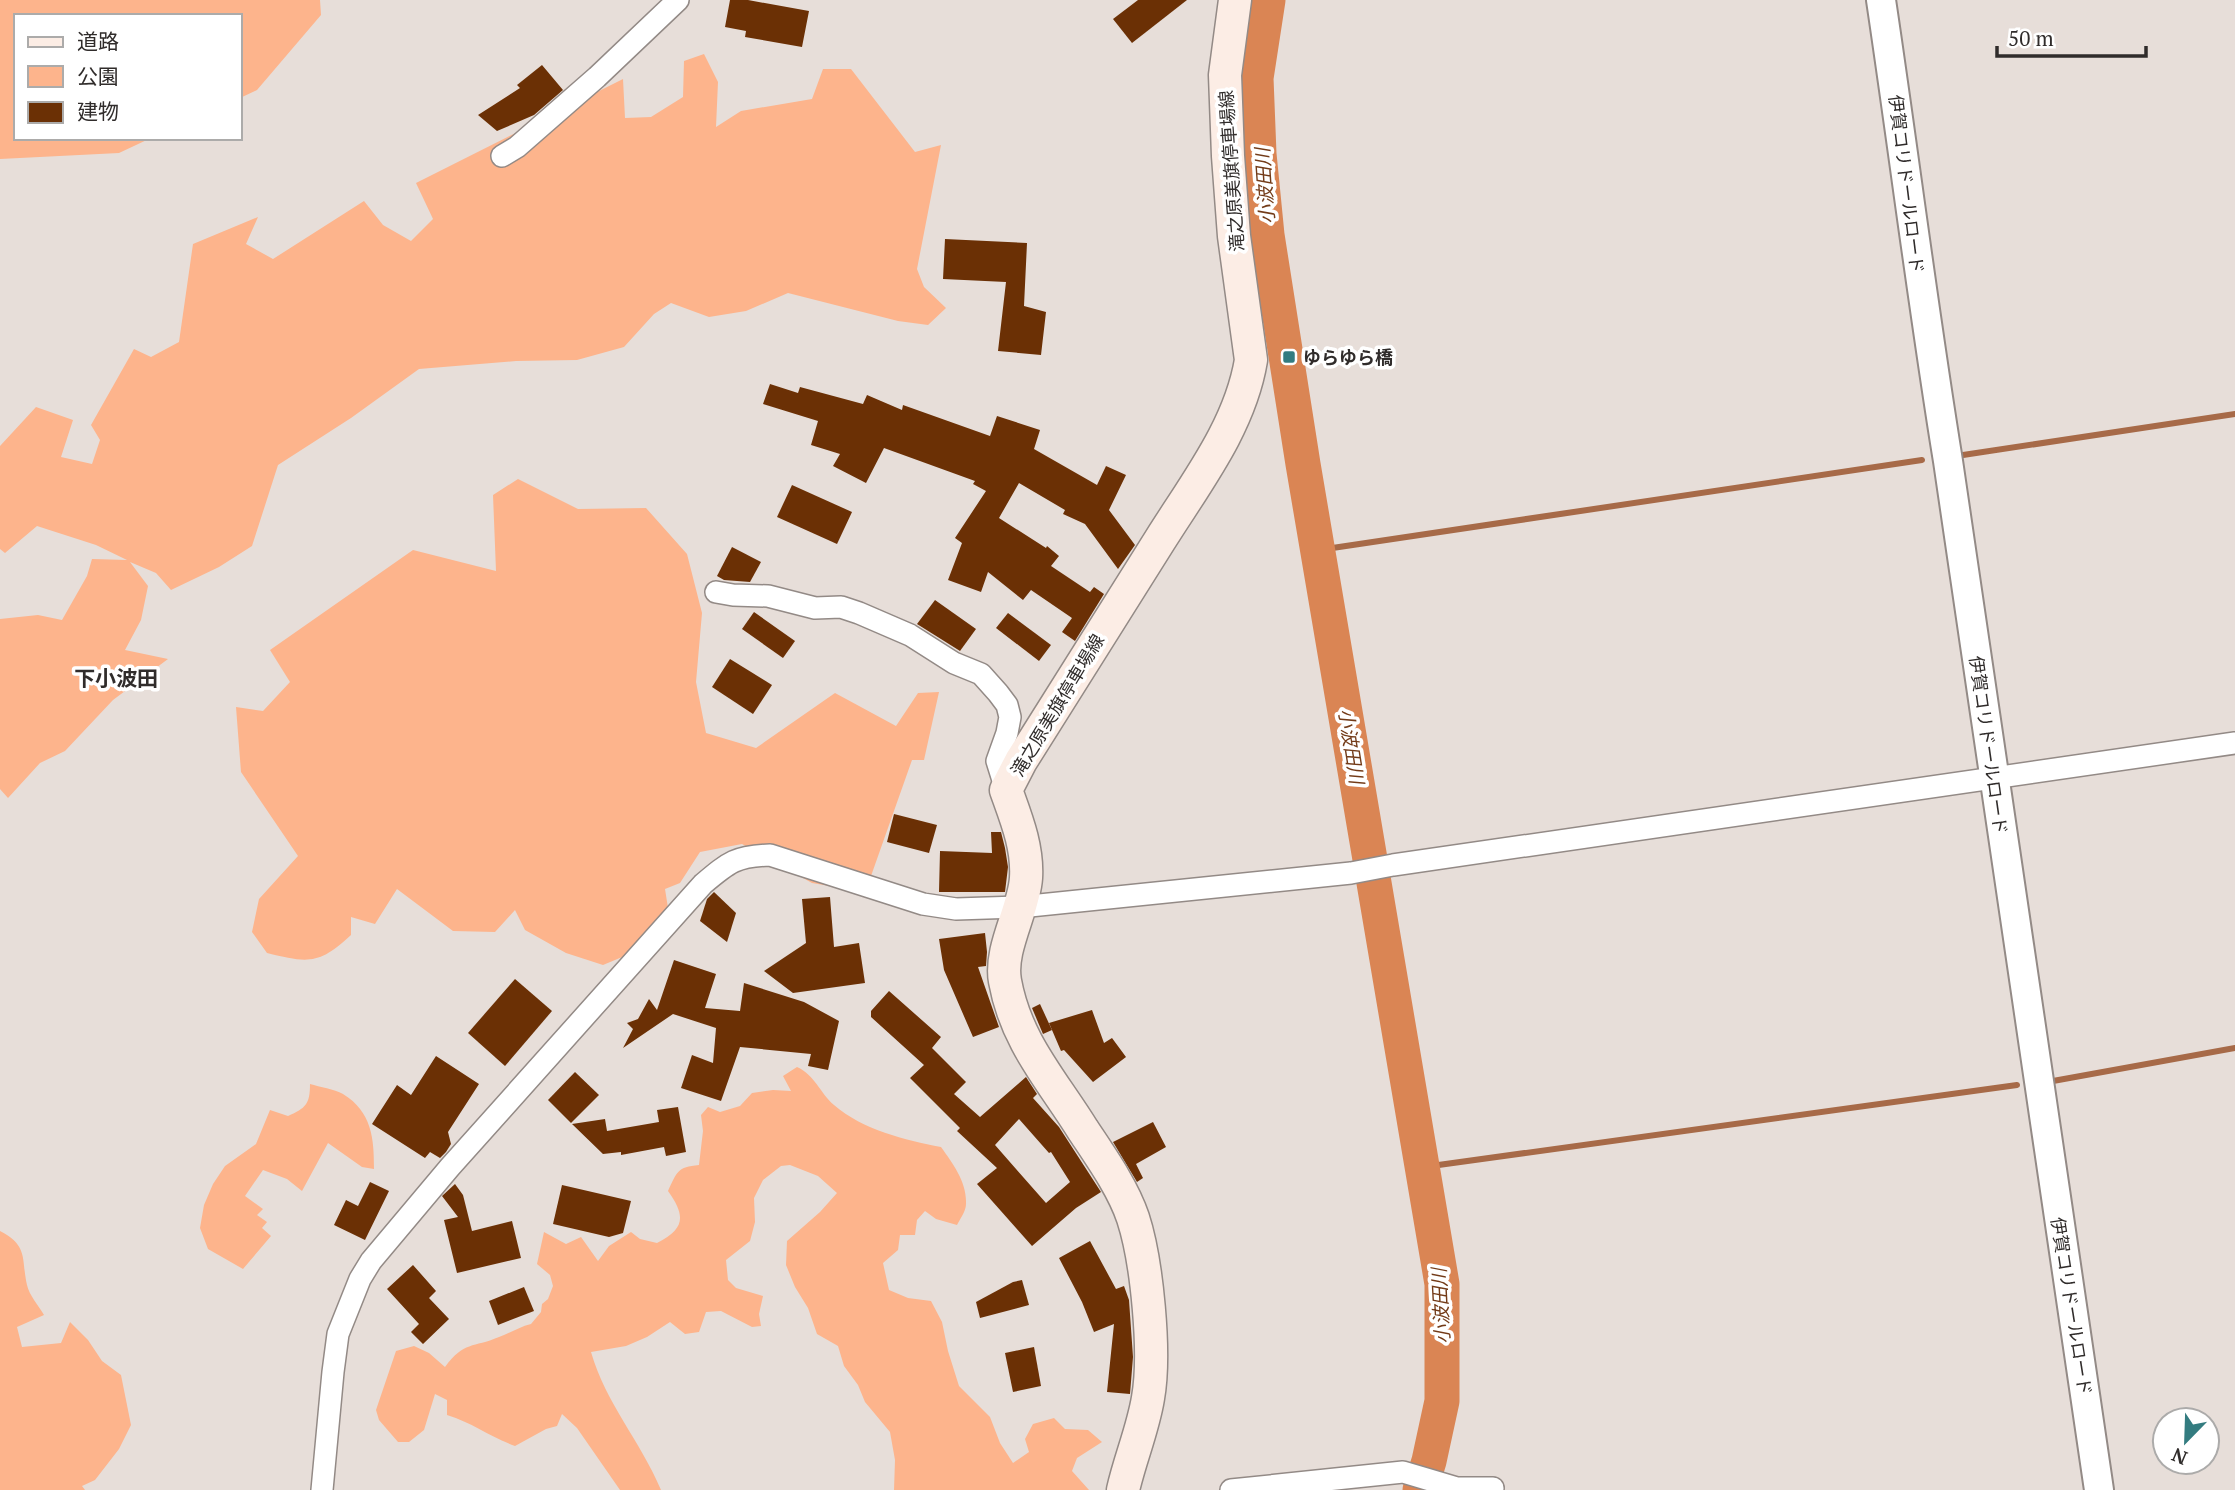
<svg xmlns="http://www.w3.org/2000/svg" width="2235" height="1490" viewBox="0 0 2235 1490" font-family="'PT Serif','Noto Sans JP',serif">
  <rect width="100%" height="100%" fill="#e7ded9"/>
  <g fill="#fdb48c">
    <path d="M0,0H320L321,15L257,90L240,98V16H16V138H151L119,153L0,159Z"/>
    <path d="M704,54L718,82L716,127L741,111L812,99L823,69H851L915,152L941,145L917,269L924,287L946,308L928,325L898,321L788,293L746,311L709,317L671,303L654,314L624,347L577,360L516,361L419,369L351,418L278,465L252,546L219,567L171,590L156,573L130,562L148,586L141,620L125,650L168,659L113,700L65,751L40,763L8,798L0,789V619L38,615L62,620L87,576L92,559L127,560L96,545L37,526L5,553L0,549V446L36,407L73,420L61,457L92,464L100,440L91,425L134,349L151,357L179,342L193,244L258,217L246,244L273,259L364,201L383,225L411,241L433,219L416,183L623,79L625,118L651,117L683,97L684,61Z"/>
    <path d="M518,479L578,509L646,508L687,554L702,613L696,682L706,733L756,748L835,693L896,726L918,693L939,692L924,760H912L871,876L847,889L812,883L742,844L700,852L680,883L665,889L668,908L627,955L603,965L566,953L525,930L515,910L495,932L453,931L397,889L375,924L351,917V935C319,965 308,963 267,953L252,932L259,899L298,856L241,772L236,707L263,711L290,682L270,650L413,550L496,571L493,495Z"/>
    <path d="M797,1067C815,1075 820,1093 834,1105C863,1130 905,1140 941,1147C953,1164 967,1182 966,1204C966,1211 960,1219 957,1225L936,1219L925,1211L917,1220L915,1235H900L898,1250L883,1263L889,1290L908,1298L931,1301L942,1322L948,1351L959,1386L990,1417L1000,1443L1013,1463L1029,1452L1025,1439L1033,1424L1054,1418L1065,1429L1088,1430L1102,1442L1077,1458L1072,1471L1089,1490H894L895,1460L890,1432L865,1402L858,1385L844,1366L838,1346L817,1334L808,1308L795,1287L786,1265L787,1241L820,1212L837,1193L818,1176L790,1165L781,1166L763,1180L754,1198L755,1222L750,1241L726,1260L728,1280L736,1288L763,1296L759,1314L761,1326L752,1327L721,1311L706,1312L699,1332L685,1334L670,1322L647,1337L626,1346L591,1352C606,1404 640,1440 661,1490H620L577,1428L562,1414L557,1426L546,1429L515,1446C490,1437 473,1423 447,1415V1400L435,1394L424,1430L409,1442H398L379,1420L376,1410L396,1351L414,1346L429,1353L445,1367C464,1341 473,1348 499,1337C510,1333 519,1327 531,1324L541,1312L542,1304L548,1299L553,1286L550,1275L537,1264L544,1232L566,1244L581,1237L598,1261L609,1246L631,1232L640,1239L657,1243C685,1229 686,1216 668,1191C677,1172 677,1167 699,1165L703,1131L701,1115L708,1107L720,1112L740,1106L752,1093L773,1090L791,1091L783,1076Z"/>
    <path d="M310,1084C320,1087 334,1089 343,1094C372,1112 374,1138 374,1169L362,1167L328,1143L302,1191L287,1179L263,1170L245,1196L263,1209L257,1215L267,1222L262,1228L271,1236L243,1269L208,1249L200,1228L204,1205L213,1184L225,1166L256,1144L270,1110L288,1116C306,1108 310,1104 310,1084Z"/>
    <path d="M0,1231C29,1246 21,1259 27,1285C29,1295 39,1306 44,1315L17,1327L22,1347L61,1343L70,1322L88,1340L102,1361L121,1375L131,1425L119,1449L95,1480L82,1486L85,1490H0Z"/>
  </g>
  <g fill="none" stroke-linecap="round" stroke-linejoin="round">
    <g stroke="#a76a48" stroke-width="6">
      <path d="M1963,455L2235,414"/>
      <path d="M1319,550L1922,460"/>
      <path d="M2053,1081L2235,1048"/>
      <path d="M1424,1167L2017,1085"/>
    </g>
    <path stroke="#da8554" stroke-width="35" d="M1268,0L1256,78L1259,154L1267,235L1303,464L1442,1284V1401L1429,1461L1420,1490"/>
  </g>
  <g fill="#6b3005" fill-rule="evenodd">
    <path d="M730,0H748L809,11L802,47L745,37L746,31L725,27Z"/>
    <path d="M1138,0H1187L1132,43L1113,19Z"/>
    <path d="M542,65L563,90L534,115L497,131L478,115L520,88L517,85Z"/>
    <path d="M945,239L1027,243L1024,306L1046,312L1041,355L998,351L1006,282L943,279Z"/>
    <path d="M770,384L798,393L800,387L863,404L867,395L902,410L903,405L990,436L997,416L1040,430L1034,449L1097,485L1106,466L1126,475L1109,510L1135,545L1118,569L1085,524L1063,514L1065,510L1019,483L999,518L1046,548L1047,546L1059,556L1051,566L1090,592L1094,587L1104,594L1075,641L1062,632L1072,618L1031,590L1023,600L988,572L981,592L948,580L962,543L955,538L986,491L973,484L975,481L884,448L866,483L833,466L840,454L811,445L818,421L763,404Z"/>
    <path d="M792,485L852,512L837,544L777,517Z"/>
    <path d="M732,547L761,562L750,582L724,580L717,576Z"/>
    <path d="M935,600L976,629L960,651L917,624Z"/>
    <path d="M754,612L795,641L783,658L742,629Z"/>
    <path d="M1008,613L1051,645L1039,661L996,628Z"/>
    <path d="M730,659L772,685L753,714L712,687Z"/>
    <path d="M894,814L937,825L929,853L887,842Z"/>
    <path d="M991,832H1001L1005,848L1008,867L1005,892H939L940,851L992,853Z"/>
    <path d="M714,892L736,913L727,942L700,921L707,899Z"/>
    <path d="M830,897L834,947L859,943L865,983L793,993L764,971L806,943L802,899Z"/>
    <path d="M985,933L987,952L986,966L978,967L999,1027L973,1037L944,970L939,939Z"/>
    <path d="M674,960L716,974L705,1008L740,1011L744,983L804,1002L839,1021L828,1070L808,1066L811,1054L740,1047L721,1101L681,1088L692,1055L713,1063L716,1028L673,1014L623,1048L633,1029L627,1023L638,1019L649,999L657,1010Z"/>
    <path d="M515,979L552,1011L505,1066L468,1033Z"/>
    <path d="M889,991L941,1037L932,1048L966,1082L954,1094L980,1117L1026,1077L1037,1094L1033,1098L1059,1127L1101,1192L1076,1208L1032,1246L977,1184L997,1168L957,1131L960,1128L910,1078L924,1065L871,1017V1011ZM1019,1119L1049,1153L1051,1152L1070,1182L1046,1203L995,1145Z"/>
    <path d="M1040,1004L1052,1030L1043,1034L1032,1008Z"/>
    <path d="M1092,1010L1104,1043L1112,1038L1126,1057L1093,1082L1064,1050L1061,1051L1049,1023Z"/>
    <path d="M436,1056L479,1084L448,1132L451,1144L446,1152L440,1158L430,1152L425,1158L372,1124L397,1085L411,1095Z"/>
    <path d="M575,1072L599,1095L571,1123L548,1100Z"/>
    <path d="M678,1107L686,1152L666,1156L664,1147L621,1155V1152L603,1154L572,1124L605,1119L607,1131L659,1122L657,1110Z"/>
    <path d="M1153,1122L1166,1147L1136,1164L1143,1178L1137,1182L1113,1142Z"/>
    <path d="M370,1182L389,1191L365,1240L334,1225L346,1200L358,1206Z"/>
    <path d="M455,1184L463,1195L472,1231L512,1221L521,1258L457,1273L444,1220L458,1217L442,1196Z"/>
    <path d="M562,1185L631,1201L623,1233L609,1237L553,1224Z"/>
    <path d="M1090,1241L1116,1289L1124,1286L1129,1300L1133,1357L1130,1394L1107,1392L1114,1324L1094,1332L1082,1302L1059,1258Z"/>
    <path d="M413,1265L436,1291L429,1298L449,1319L423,1344L411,1332L419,1324L387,1289Z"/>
    <path d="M1022,1280L1029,1305L980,1318L976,1302L1013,1282Z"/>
    <path d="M524,1287L534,1311L498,1325L489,1301Z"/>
    <path d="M1034,1347L1041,1386L1013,1392L1005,1353Z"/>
  </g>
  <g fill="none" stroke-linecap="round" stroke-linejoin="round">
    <defs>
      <g id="minor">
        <path d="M502,156L517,147L597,77L678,0"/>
        <path d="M716,592L733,595L768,596L815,608L841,607L859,613L910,635L954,663L981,674L998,693L1007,705L1010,717L1007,733L997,761L1006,790"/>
        <path d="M322,1490L333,1372L338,1334L360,1279L371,1261L450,1167L703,884C729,862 736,856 770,855L923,904L956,909L1020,907L1351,873L1393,865L2235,743"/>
        <path d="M1231,1490L1403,1472L1457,1488H1493"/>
      </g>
      <path id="tertiary" d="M1881,0C1904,154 1923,308 1948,461L2099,1490"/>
      <path id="secondary" d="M1123,1490C1130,1459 1143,1429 1148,1398C1156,1353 1147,1261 1133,1218C1123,1188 1101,1157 1083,1130C1052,1080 1016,1042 1005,981C999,949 1024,910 1026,878C1028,847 1016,818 1006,790L1021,761C1067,688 1113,614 1160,540C1195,484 1240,427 1251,360L1234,236L1228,156L1225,75L1235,0"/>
    </defs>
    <use href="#minor" stroke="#938a86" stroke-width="24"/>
    <use href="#tertiary" stroke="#938a86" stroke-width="32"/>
    <use href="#secondary" stroke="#938a86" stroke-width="35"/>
    <use href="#minor" stroke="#fff" stroke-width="21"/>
    <use href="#tertiary" stroke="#fff" stroke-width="28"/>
    <use href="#secondary" stroke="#fcede5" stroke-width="32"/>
  </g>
  <rect fill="#337c80" stroke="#fff" stroke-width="2.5" x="1282" y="350" width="14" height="14" rx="3.5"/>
  <g text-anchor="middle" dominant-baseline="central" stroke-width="7" stroke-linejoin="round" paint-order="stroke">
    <g font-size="18" fill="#302c2b" stroke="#fff">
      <text transform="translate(1231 171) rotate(-94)">滝之原美旗停車場線</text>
      <text transform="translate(1907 184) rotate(83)">伊賀コリドールロード</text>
      <text transform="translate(1057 705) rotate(-59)">滝之原美旗停車場線</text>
      <text transform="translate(1989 745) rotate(82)">伊賀コリドールロード</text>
      <text transform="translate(2072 1306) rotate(81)">伊賀コリドールロード</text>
    </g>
    <g font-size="18" font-weight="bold" fill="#302c2b" stroke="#fff" text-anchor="start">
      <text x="1303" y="357">ゆらゆら橋</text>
    </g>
    <g font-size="19" font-style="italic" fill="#733b18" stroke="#fff">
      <text transform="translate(1264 186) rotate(-94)">小波田川</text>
      <text transform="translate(1352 746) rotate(81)">小波田川</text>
      <text transform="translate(1440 1306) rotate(-93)">小波田川</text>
    </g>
    <g font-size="21" font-weight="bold" fill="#302c2b" stroke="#fff">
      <text x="116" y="678">下小波田</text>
    </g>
  </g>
  <rect x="14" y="14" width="228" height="126" fill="#ffffff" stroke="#acabaa" stroke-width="2"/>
  <rect x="28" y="37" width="35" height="10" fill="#fcede5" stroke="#acabaa" stroke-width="2"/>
  <text x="77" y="49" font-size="21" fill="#302c2b">道路</text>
  <rect x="28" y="66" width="35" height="21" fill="#fdb48c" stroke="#acabaa" stroke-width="2"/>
  <text x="77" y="84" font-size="21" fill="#302c2b">公園</text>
  <rect x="28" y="102" width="35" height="21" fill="#6b3005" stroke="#acabaa" stroke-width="2"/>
  <text x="77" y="119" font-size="21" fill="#302c2b">建物</text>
  <g transform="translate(2186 1441) rotate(203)"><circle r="33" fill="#ffffff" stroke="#acabaa" stroke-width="2"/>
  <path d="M0-5L12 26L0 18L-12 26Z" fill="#337c80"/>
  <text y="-10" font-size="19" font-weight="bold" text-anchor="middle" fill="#302c2b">N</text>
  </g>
  <path d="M1997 46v10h149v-10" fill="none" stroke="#302c2b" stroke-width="3.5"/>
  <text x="2008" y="46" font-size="21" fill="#302c2b" stroke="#ffffff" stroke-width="5" paint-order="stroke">50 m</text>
</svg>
